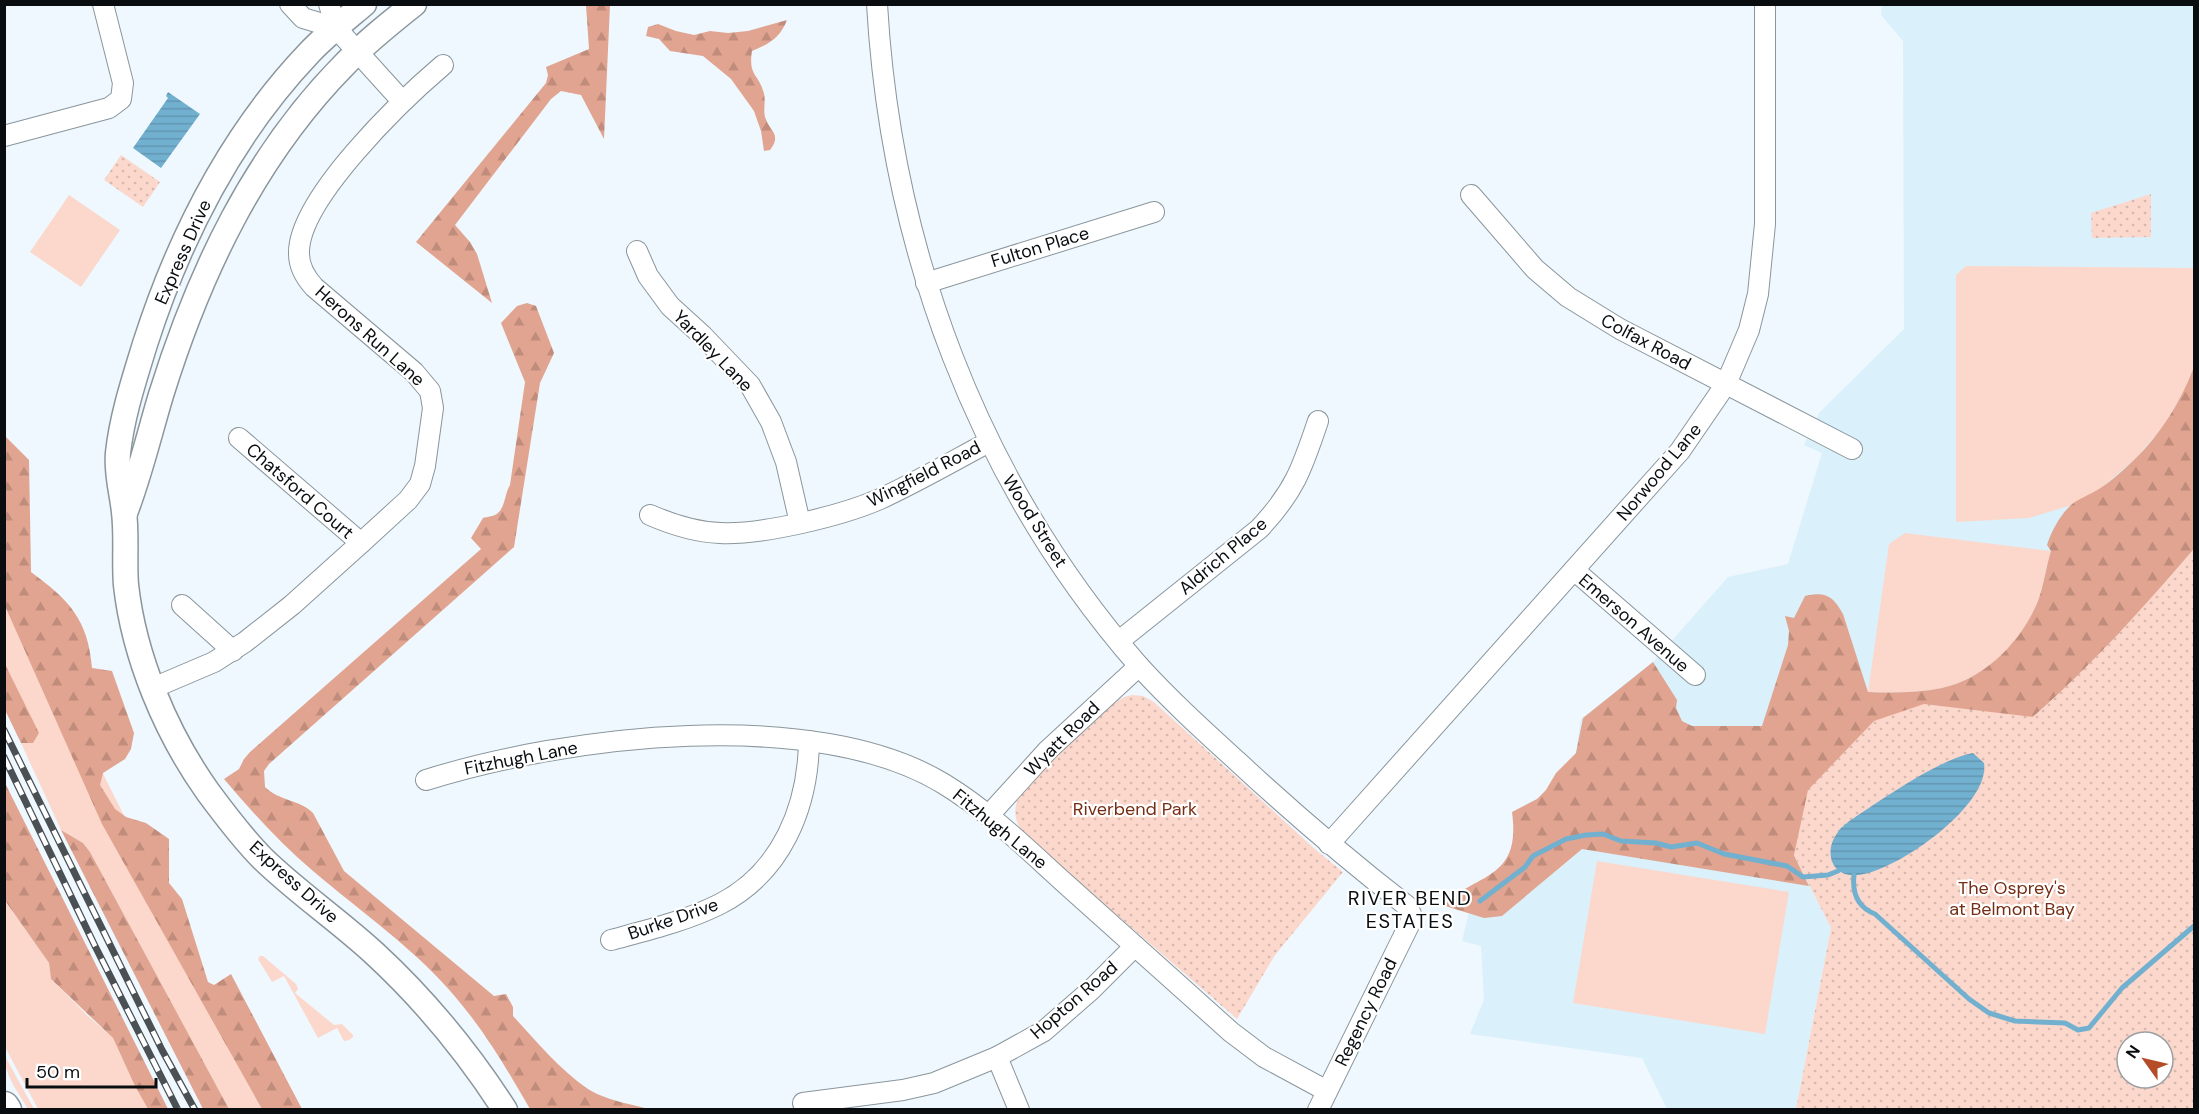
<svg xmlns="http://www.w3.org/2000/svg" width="2199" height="1114" viewBox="0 0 2199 1114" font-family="'DM Sans',sans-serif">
  <defs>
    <pattern id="forest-firs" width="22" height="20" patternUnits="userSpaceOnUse" patternTransform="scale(1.5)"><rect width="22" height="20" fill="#e1a490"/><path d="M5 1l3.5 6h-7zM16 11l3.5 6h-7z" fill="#c08c7b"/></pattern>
    <pattern id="park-dots" width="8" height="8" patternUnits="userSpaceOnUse" patternTransform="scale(1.5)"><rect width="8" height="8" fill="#fcd8cc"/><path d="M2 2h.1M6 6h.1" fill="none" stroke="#d7b8ae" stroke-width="1.8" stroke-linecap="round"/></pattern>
    <pattern id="water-rules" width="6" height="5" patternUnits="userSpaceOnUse" patternTransform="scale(1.5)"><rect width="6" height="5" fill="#72b0cf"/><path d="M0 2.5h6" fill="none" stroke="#6196b1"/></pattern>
  </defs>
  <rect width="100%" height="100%" fill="#eef8fe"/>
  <path fill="#daf0fb" d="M1882,5H2194V549L1794,855L1831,928L1796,1109H1667L1642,1058L1470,1034L1484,1000L1481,946L1462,941L1470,908L1566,815L1581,719L1653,662L1728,577L1788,564L1822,453L1804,445L1819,413L1904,329L1903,41L1881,15Z"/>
  <g fill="#fcd8cc">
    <path d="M69,195L120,230L81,287L30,252Z"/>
    <path d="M1966,266L2194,268V367L2185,391L2162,428L2136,458L2099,490L2072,505L2029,518L1956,522V275Z"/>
    <path d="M1905,533L2051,551C2046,567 2044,585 2038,601C2023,641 1985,679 1942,688C1917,693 1893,693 1868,692L1889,544Z"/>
    <path d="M4,576L271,1109H229L90,852L83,843L61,830L21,743H33L15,687L5,664Z"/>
    <path d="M4,857L6,902L49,963L51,979L88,1016L113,1038L134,1084L149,1109H38L5,1047Z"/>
    <path d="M1597,861L1789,892L1765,1034L1573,1003Z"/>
    <path d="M260,956H263L296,984L298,989L295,993L334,1025L342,1024L353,1035V1037L349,1040L344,1041L337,1028L318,1038L284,976L272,982L258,959Z"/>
    <path d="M5,1056L34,1109H28C19,1093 4,1075 5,1056Z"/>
  </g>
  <g fill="url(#forest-firs)">
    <path d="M586,5H610L604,139L581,95L561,91L551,99L455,225L470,242L477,254L492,303L416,242L546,83L548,75L546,67L589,49Z"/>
    <path d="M787,20C780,38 769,44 752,51C748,77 759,73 764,94C766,101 763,109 765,117C770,132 782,134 770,150L764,151L761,131L754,111L731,79L703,56L670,51L659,39L646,36L648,27L658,24L676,31L694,35L710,31L728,33L748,31Z"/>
    <path d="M527,303L536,306L554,353L540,383L514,547L269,764L264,771L265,787C279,801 301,800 313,813L344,871L494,996L506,994L513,1007V1016C537,1042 559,1069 588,1089C603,1099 632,1105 650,1109H530C508,1071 486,1033 457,999C419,952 360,911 313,871C280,843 252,812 224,779L239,769L244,759L250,752L481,549L471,538L483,518C487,517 495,516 498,513C505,507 505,493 510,485L525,382L501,323L517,306Z"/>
    <path d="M2194,367V549L2135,618L2072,682L2033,717L1794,855L1809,886L1582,849L1502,916L1484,918L1442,905C1480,872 1521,879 1512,812L1537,799L1546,790L1556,773L1576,753L1583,718L1653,662L1677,700L1676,708L1682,721L1692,726H1762L1788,645L1789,631L1785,616L1794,618L1805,596C1826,591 1833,596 1843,614L1868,692C1893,693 1917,693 1942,688C1985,679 2022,641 2038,601C2044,585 2046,567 2051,551L2047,545C2051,532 2060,515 2071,505C2079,498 2090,495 2099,489C2112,481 2123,470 2134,460C2161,434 2181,401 2194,367Z"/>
    <path d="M4,435L29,460L31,572C69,600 88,619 92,668L112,671L134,733L131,749L125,759L103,773L100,785L115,809L126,817L146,823L169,839V883L182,899L208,982L214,985L231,974L302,1109H262L102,824L5,606Z"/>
    <path d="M5,664L39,733L33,743H21L5,710Z"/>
    <path d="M4,783H5L168,1109H148L134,1084L113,1038L51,979L49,963L6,902Z"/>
    <path d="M61,830L83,843L90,852L229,1109H203Z"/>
  </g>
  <g fill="url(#park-dots)" fill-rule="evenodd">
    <path d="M121,155L160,182L143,207L104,180Z"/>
    <path d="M2151,194V237L2092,238L2091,213Z"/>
    <path d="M2194,549V1109H1796L1831,928L1794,855L1808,790L1874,721L1924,704L2033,717C2092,665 2143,608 2194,549ZM2127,1042H2163V1078H2127Z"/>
    <path d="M1132,695L1143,696L1154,702L1316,850L1343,872L1275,955L1237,1019L1028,838C1019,829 1013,818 1016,805C1022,782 1096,720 1116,702L1124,697Z"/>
  </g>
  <g fill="url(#water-rules)">
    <path d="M168,92L200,114L161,168L133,148L168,98L166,96Z"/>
    <path d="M1973,753L1984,763C1991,805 1896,872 1858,875C1831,878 1823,851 1838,832C1840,828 1845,825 1848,822C1878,802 1939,759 1973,753Z"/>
  </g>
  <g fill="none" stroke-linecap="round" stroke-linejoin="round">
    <g stroke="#72b0cf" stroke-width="5">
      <path d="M1854,875C1852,893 1857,907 1875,914L1969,999L1989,1013L2015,1021L2065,1023L2078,1030L2089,1028L2122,988L2194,926"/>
      <path d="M1480,901L1525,867L1533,856L1566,839L1586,835L1603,834L1621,841L1656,843L1671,847L1697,843L1724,854L1787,866L1803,877L1828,875L1838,871"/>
    </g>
    <defs>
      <g id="minor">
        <path d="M290,4L303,18L336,28"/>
        <path d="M329,4L336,28L402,101"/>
        <path d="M877,4C891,247 978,482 1139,666C1170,700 1203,730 1237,761C1292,812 1348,860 1407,906L1411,914L1410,923L1318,1110"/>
        <path d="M4,136L109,108L121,99L123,83L103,4"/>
        <path d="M1471,195L1535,269L1568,297L1620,329L1852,449"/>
        <path d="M637,251L648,276L670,306L703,336L750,385L771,422L786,462L800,523"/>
        <path d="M926,283L1154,212"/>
        <path d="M239,438L361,543"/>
        <path d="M650,515C673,525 695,532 720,533C762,535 841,516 880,499C917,482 953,461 989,442"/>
        <path d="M1574,570L1695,675"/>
        <path d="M182,605L233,651"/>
        <path d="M1119,641L1259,529C1294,492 1302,469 1318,421"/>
        <path d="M153,688L214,662L245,642L292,605L361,543L408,500L420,484L425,466L433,408L430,391L414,372L314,287C305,277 299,267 299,254C297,200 403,99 443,65"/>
        <path d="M426,780C566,736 815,705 944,784C990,812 1028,850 1068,886C1122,934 1177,984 1231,1032L1264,1057L1327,1091"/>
        <path d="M989,815L1048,750L1139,666"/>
        <path d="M1329,844L1680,451L1726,384L1749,330L1758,294L1765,224V4"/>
        <path d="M611,940C648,930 686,921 720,904C782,872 808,807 809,741"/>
        <path d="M997,1057L1019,1110"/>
        <path d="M803,1103L903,1090L934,1083L997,1057L1044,1031L1091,990L1135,946"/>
      </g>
      <g id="tertiary">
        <path d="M364,4C345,20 326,35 309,53C232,134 179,238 145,344C134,380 122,416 118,453C116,474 122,492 124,512C127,536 124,561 126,585C134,657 166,733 208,792C225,815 243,839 263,859C297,892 338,920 374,953C425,1000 467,1051 505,1110"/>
        <path d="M125,513C140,474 149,435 161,395C199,273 254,156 345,64C366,42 390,23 414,4"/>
      </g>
      <path id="primary" d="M4,1107L6,1110"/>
    </defs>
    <use href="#minor" stroke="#8a969c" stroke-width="22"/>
    <use href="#tertiary" stroke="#8a969c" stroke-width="27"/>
    <use href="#primary" stroke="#8a969c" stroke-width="33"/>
    <use href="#minor" stroke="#fff" stroke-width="20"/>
    <use href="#tertiary" stroke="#fff" stroke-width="24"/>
    <use href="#primary" stroke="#fff" stroke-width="30"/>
    <defs>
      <g id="rail">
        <path d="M4,730L162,1050L195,1110"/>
        <path d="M4,757L95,946L178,1110"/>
      </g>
    </defs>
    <use href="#rail" stroke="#4a5053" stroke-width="7"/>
    <use href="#rail" stroke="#fff" stroke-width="4.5" stroke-dasharray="14" stroke-linecap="butt"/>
  </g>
  <g text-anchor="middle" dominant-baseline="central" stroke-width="4.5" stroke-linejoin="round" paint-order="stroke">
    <g font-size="18" fill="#090d0f" stroke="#fff">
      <text transform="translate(1040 247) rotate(-17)">Fulton Place</text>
      <text transform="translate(183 252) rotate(-66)">Express Drive</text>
      <text transform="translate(370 336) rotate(42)">Herons Run Lane</text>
      <text transform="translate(1646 342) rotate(28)">Colfax Road</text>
      <text transform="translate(713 351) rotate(46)">Yardley Lane</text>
      <text transform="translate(1659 472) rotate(-50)">Norwood Lane</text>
      <text transform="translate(924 474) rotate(-27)">Wingfield Road</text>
      <text transform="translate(300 491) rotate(41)">Chatsford Court</text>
      <text transform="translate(1035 521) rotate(58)">Wood Street</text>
      <text transform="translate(1223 556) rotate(-40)">Aldrich Place</text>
      <text transform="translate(1634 623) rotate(41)">Emerson Avenue</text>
      <text transform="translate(1062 739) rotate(-45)">Wyatt Road</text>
      <text transform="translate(521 758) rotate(-11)">Fitzhugh Lane</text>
      <text transform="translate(1000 829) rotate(39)">Fitzhugh Lane</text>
      <text transform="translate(294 882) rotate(42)">Express Drive</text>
      <text transform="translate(673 919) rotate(-19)">Burke Drive</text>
      <text transform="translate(1074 1000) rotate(-41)">Hopton Road</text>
      <text transform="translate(1366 1012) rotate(-64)">Regency Road</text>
    </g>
    <g font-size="18" fill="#752d13" stroke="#fff">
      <text x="1135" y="809">Riverbend Park</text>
      <text x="2012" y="888">The Osprey's<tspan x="2012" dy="21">at Belmont Bay</tspan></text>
    </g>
    <g font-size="20" letter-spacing="1.5" fill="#090d0f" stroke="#fff">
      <text x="1410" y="898">RIVER BEND<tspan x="1410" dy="23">ESTATES</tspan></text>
    </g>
  </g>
  <rect width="2199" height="1114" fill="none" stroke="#090d0f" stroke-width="12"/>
  <g transform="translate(2145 1060) rotate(304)"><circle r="28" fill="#ffffff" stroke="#9d9e9f" stroke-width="1.5"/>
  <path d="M0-4.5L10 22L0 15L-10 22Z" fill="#b34c27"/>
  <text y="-9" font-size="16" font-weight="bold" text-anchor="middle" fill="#090d0f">N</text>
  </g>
  <path d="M27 1078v9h129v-9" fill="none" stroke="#090d0f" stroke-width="3"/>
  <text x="36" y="1078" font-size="18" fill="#090d0f" stroke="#ffffff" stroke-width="4.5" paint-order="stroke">50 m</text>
</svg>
